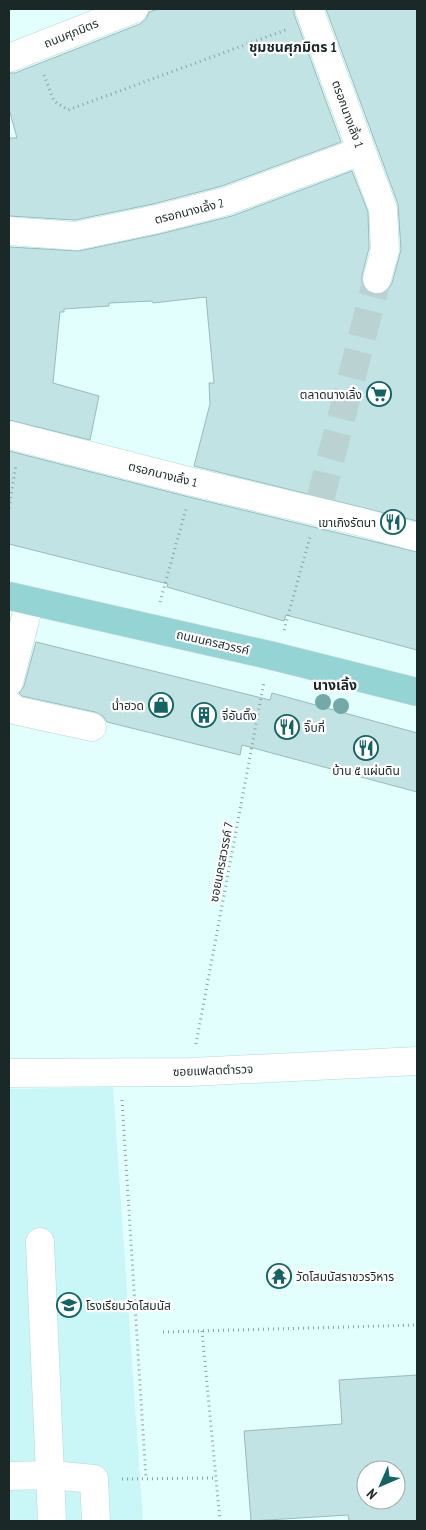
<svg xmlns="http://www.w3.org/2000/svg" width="426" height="1530" viewBox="0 0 426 1530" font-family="'PT Sans Narrow','Noto Sans Thai',sans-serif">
  <rect width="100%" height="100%" fill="#e2fefd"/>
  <path fill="#c9f6f6" d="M113,1087L143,1521H9V1089Z"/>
  <g fill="#c1e3e3" stroke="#9abbbb" fill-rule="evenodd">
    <path d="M158,9H294V14L341,142L222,186L153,204L75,220L9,216V138H17L9,109V73H15L140,24L146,19L149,12Z"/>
    <path d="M326,9H417V521L194,466L210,404L209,383H214L206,297L153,303L152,301L109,303V306L64,309V312H60L53,383L99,396L90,440L9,420V247L79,251L160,234L232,216L352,171L368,212L369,248L362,275V283L366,290L373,294H381L388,290L392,283L401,250L398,204Z"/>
    <path d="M9,451L189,497L417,552V650L286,615L284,621L167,587L168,584L9,544Z"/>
    <path d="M36,642L270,700L272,693L417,733V792L242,745L240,755L107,722L103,716L95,712L22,696L19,693L24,686Z"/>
    <path d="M417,1375V1521H349L348,1515L251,1521L244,1431L342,1424L339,1380ZM366,1470H396V1500H366Z"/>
  </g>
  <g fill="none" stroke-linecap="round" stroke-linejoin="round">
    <path stroke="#bad3d2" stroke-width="28" stroke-dasharray="28 14" stroke-linecap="butt" d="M320,500L377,279"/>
    <defs>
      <g id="minor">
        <path d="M309,9L383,209L385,250L377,279"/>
        <path d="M9,58L134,9"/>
        <path d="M9,231L76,236L157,219L227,201L361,151"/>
        <path d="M9,435L193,482L357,521L417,537"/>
        <path d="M9,682L30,601"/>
        <path d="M9,705L14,710L92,727"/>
        <path d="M9,1073L191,1072L417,1061"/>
        <path d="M40,1242L52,1521"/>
        <path d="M9,1476L51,1475L94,1479L96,1521"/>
      </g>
      <path id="major" d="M9,596L269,655L417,692"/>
    </defs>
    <use href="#minor" stroke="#b5d8d7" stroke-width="29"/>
    <use href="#major" stroke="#dfe1e1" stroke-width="29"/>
    <g stroke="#8ca2a1" stroke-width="3" stroke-dasharray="1 4" stroke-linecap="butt">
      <path d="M44,75L54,101L68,110L288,29"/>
      <path d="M9,508L16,464"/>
      <path d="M160,602L186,509"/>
      <path d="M284,630L310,537"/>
      <path d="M196,1044L264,682"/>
      <path d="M122,1100L146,1479"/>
      <path d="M202,1331L220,1521"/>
      <path d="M163,1332L417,1325"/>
      <path d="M122,1479L217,1478"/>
    </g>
    <use href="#minor" stroke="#fff" stroke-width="28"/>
    <use href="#major" stroke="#95d4d4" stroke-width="28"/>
  </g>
  <g fill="#73a9a8">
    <circle cx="323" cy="702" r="8"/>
    <circle cx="341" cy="706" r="8"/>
  </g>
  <defs>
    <symbol id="supermarket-ring" viewBox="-11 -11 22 22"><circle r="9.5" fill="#fff" stroke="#146464" stroke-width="1.5"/><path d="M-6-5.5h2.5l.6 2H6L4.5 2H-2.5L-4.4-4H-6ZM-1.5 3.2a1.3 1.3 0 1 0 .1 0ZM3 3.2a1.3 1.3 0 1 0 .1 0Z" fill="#146464"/></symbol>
    <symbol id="restaurant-ring" viewBox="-11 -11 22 22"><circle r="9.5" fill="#fff" stroke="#146464" stroke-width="1.5"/><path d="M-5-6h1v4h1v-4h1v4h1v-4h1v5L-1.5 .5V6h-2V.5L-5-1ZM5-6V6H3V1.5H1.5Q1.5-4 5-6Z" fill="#146464"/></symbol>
    <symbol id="shop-ring" viewBox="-11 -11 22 22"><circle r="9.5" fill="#fff" stroke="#146464" stroke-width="1.5"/><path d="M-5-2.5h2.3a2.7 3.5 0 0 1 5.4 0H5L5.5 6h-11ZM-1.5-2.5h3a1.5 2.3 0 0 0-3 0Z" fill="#146464"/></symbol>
    <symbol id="building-ring" viewBox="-11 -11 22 22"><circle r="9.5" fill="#fff" stroke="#146464" stroke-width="1.5"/><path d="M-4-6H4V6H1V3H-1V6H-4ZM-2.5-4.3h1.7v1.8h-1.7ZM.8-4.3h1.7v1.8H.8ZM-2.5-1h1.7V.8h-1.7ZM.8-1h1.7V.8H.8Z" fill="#146464"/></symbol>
    <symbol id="temple-ring" viewBox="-11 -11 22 22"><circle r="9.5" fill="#fff" stroke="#146464" stroke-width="1.5"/><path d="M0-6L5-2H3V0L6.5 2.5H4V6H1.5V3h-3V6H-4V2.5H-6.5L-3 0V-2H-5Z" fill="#146464"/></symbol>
    <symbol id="school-ring" viewBox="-11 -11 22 22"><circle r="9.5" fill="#fff" stroke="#146464" stroke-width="1.5"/><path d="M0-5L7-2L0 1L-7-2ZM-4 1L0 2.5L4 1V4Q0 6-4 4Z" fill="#146464"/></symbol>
  </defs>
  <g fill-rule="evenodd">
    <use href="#supermarket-ring" x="365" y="380" width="28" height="28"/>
    <use href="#restaurant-ring" x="379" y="508" width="28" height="28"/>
    <use href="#shop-ring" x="147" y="691" width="28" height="28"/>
    <use href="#building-ring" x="190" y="701" width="28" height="28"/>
    <use href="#restaurant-ring" x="273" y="713" width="28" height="28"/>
    <use href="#restaurant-ring" x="352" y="734" width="28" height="28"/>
    <use href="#temple-ring" x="265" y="1262" width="28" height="28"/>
    <use href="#school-ring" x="55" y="1291" width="28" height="28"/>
  </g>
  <g text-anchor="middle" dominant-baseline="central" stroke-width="4.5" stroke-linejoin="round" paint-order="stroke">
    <g font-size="12" fill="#1a2828" stroke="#fff">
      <text transform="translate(71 33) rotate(-22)">ถนนศุภมิตร</text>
      <text transform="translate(348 114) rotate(70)">ตรอกนางเลิ้ง 1</text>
      <text transform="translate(189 211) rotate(-14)">ตรอกนางเลิ้ง 2</text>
      <text transform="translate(163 474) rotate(14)">ตรอกนางเลิ้ง 1</text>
      <text transform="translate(213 642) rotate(13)">ถนนนครสวรรค์</text>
      <text transform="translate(221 862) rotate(-79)">ซอยนครสวรรค์ 7</text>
      <text transform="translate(213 1070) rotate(-2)">ซอยแฟลตตำรวจ</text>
    </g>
    <g font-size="12" fill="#1a2828" stroke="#fff" text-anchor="start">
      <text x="362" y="394" text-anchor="end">ตลาดนางเลิ้ง</text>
      <text x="376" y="522" text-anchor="end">เขาเกิงรัตนา</text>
      <text x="144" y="705" text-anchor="end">น่ำฮวด</text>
      <text x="222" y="715">จี่อันตึ๊ง</text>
      <text x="304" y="727">จิ๊บกี่</text>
      <text x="366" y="770" text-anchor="middle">บ้าน ๕ แผ่นดิน</text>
      <text x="296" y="1276">วัดโสมนัสราชวรวิหาร</text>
      <text x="86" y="1305">โรงเรียนวัดโสมนัส</text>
    </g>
    <g font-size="14" font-weight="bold" fill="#1a2828" stroke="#fff">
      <text x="293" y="47">ชุมชนศุภมิตร 1</text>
      <text x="335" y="685">นางเลิ้ง</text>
    </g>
  </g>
  <rect width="426" height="1530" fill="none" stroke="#1a2828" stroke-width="20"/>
  <g transform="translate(381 1485) rotate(225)"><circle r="24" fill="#ffffff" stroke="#a3a9a9"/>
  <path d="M0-4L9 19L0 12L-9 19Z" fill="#146464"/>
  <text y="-8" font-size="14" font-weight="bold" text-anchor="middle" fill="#1a2828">N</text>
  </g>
</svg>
